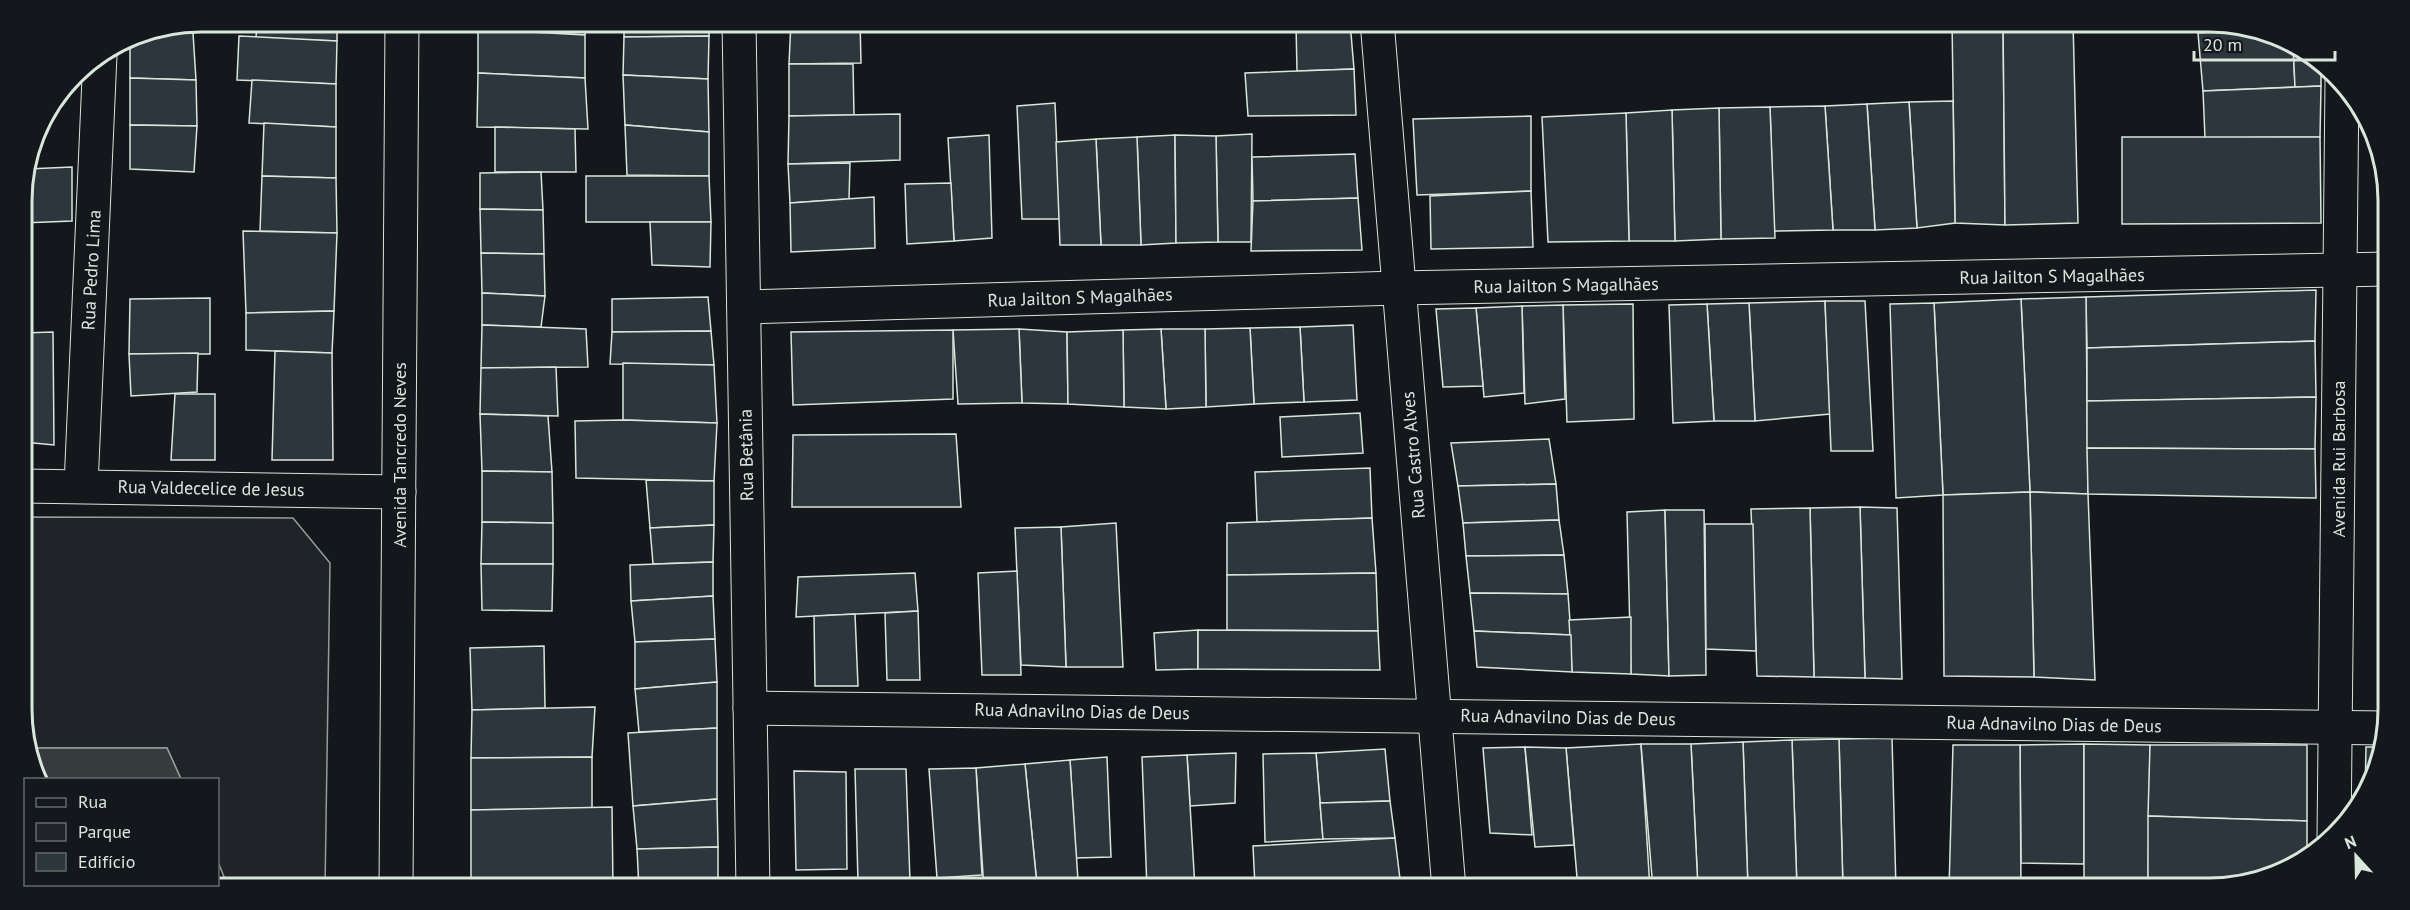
<svg xmlns="http://www.w3.org/2000/svg" width="2410" height="910" viewBox="0 0 2410 910" font-family="'PT Sans',sans-serif">
  <rect width="100%" height="100%" fill="#14181c"/>
  <path fill="#202428" stroke="#939e99" stroke-width="1.5" d="M23,517L293,518L330,563L325,889H229L218,862V780L181,779L167,748H26Z"/>
  <path fill="#363b3e" stroke="#939e99" stroke-width="1.5" d="M26,748H167L181,779H42Z"/>
  <g fill="#2c363c" stroke="#d8e6dc" stroke-width="1.5">
    <path d="M257,21H337V41L256,38Z"/>
    <path d="M478,21H585V35L478,29Z"/>
    <path d="M624,21H709V36L624,37Z"/>
    <path d="M791,21H860L861,63L789,64Z"/>
    <path d="M1952,21H2003L2005,225L1955,223Z"/>
    <path d="M2003,21H2073L2078,223L2005,225Z"/>
    <path d="M2199,21H2209L2263,30L2198,33Z"/>
    <path d="M1350,22L1354,69L1297,71L1296,25Z"/>
    <path d="M193,23V33L148,32Z"/>
    <path d="M478,29L585,35V78L478,73Z"/>
    <path d="M2263,30L2293,44L2295,87L2203,91L2198,33Z"/>
    <path d="M148,32L193,33L196,80L130,78V36Z"/>
    <path d="M239,36L337,41L336,84L237,80Z"/>
    <path d="M709,36L708,79L623,75L624,37Z"/>
    <path d="M2293,44L2309,52L2321,62V86L2295,87Z"/>
    <path d="M789,64H853L854,115L789,116Z"/>
    <path d="M1354,69L1356,115L1248,116L1245,73Z"/>
    <path d="M478,73L585,78L588,129L477,127Z"/>
    <path d="M623,75L708,79L709,132L625,125Z"/>
    <path d="M130,78L196,80L197,126L130,125Z"/>
    <path d="M252,80L336,84V127L249,123Z"/>
    <path d="M2321,86L2320,137L2205,138L2203,91Z"/>
    <path d="M1953,101L1955,223L1917,228L1909,102Z"/>
    <path d="M1909,102L1917,228L1875,230L1867,104Z"/>
    <path d="M1055,103L1060,219H1022L1017,106Z"/>
    <path d="M1867,104L1875,230H1833L1825,106Z"/>
    <path d="M1825,106L1833,230L1774,231L1770,107Z"/>
    <path d="M1770,107L1775,238L1721,239L1719,108Z"/>
    <path d="M1719,108L1721,239L1675,241L1672,110Z"/>
    <path d="M1672,110L1675,241H1629L1626,113Z"/>
    <path d="M1626,113L1629,241L1548,242L1542,117Z"/>
    <path d="M900,114V160L788,164L789,116Z"/>
    <path d="M1531,116V191L1417,195L1413,119Z"/>
    <path d="M264,123L336,127V178L262,176Z"/>
    <path d="M130,125L197,126L194,172L130,169Z"/>
    <path d="M625,125L709,132V176L627,175Z"/>
    <path d="M495,127L575,129L576,172H495Z"/>
    <path d="M1252,134L1251,242H1218L1216,136Z"/>
    <path d="M989,135L992,238L954,241L948,138Z"/>
    <path d="M1175,135L1176,243L1141,245L1137,137Z"/>
    <path d="M1175,135L1216,136L1218,242L1176,243Z"/>
    <path d="M1137,137L1141,245H1101L1096,139Z"/>
    <path d="M2122,137H2320L2321,223L2122,224Z"/>
    <path d="M1096,139L1101,245H1060L1056,142Z"/>
    <path d="M1355,154L1358,198L1253,201L1252,157Z"/>
    <path d="M850,163L849,199L790,203L788,164Z"/>
    <path d="M72,167V221L22,223L21,189L27,169Z"/>
    <path d="M541,172L543,210L480,209V173Z"/>
    <path d="M262,176L336,178L337,233L260,231Z"/>
    <path d="M586,176H709L711,222H586Z"/>
    <path d="M951,183L954,241L907,244L905,184Z"/>
    <path d="M1531,191L1533,247L1431,249L1430,196Z"/>
    <path d="M874,197L875,248L791,252L790,203Z"/>
    <path d="M1358,198L1362,250L1251,251L1253,201Z"/>
    <path d="M480,209L543,210L544,254L481,253Z"/>
    <path d="M650,222H711L710,267L652,265Z"/>
    <path d="M243,231L337,233L334,311L246,313Z"/>
    <path d="M481,253L544,254L545,296L482,293Z"/>
    <path d="M2316,290L2315,341L2087,348L2086,297Z"/>
    <path d="M482,293L545,296L541,327L482,325Z"/>
    <path d="M708,297L711,331L612,332V299Z"/>
    <path d="M2086,297L2088,494L2030,492L2021,299Z"/>
    <path d="M210,298V354H129L130,299Z"/>
    <path d="M2021,299L2030,492L1943,495L1934,303Z"/>
    <path d="M1825,301L1830,414L1755,421L1749,303Z"/>
    <path d="M1825,301H1865L1873,451H1831Z"/>
    <path d="M1749,303L1755,421H1714L1707,304Z"/>
    <path d="M1934,303L1943,495L1896,498L1890,304Z"/>
    <path d="M1633,304L1634,419L1567,422L1563,305Z"/>
    <path d="M1707,304L1714,421L1673,423L1669,305Z"/>
    <path d="M1563,305L1565,399L1525,404L1522,306Z"/>
    <path d="M1522,306L1524,393L1484,397L1476,308Z"/>
    <path d="M1476,308L1483,386L1443,387L1436,309Z"/>
    <path d="M334,311L332,353L246,350V313Z"/>
    <path d="M482,325L586,329L588,367L481,368Z"/>
    <path d="M1353,325L1357,400L1304,402L1300,327Z"/>
    <path d="M1300,327L1304,402L1254,404L1250,328Z"/>
    <path d="M1250,328L1254,404L1206,407L1205,329Z"/>
    <path d="M1019,329L1067,332L1068,404L1022,403Z"/>
    <path d="M1019,329L1022,403L958,404L953,330Z"/>
    <path d="M1161,329H1205L1206,407L1166,409Z"/>
    <path d="M1161,329L1166,409L1124,407L1123,330Z"/>
    <path d="M953,330V399L793,405L791,332Z"/>
    <path d="M1123,330L1124,407L1068,404L1067,332Z"/>
    <path d="M711,331L714,365L610,364L612,332Z"/>
    <path d="M53,332L54,445L23,442L22,333Z"/>
    <path d="M2315,341L2316,397L2087,401V348Z"/>
    <path d="M275,351L332,353L333,460H272Z"/>
    <path d="M198,353L197,392L131,396L129,354Z"/>
    <path d="M623,363L714,365L717,423L623,420Z"/>
    <path d="M556,367L558,416L480,414L481,368Z"/>
    <path d="M175,394H215V460H171Z"/>
    <path d="M2316,397L2315,449L2087,448V401Z"/>
    <path d="M1360,413L1363,453L1282,457L1280,417Z"/>
    <path d="M480,414L548,416L552,472L482,471Z"/>
    <path d="M623,420L717,423L714,481L576,478L575,421Z"/>
    <path d="M956,434L961,507H792L793,435Z"/>
    <path d="M1549,439L1556,484L1458,486L1451,443Z"/>
    <path d="M2087,448L2315,449L2316,498L2088,494Z"/>
    <path d="M1370,468L1372,518L1257,522L1255,472Z"/>
    <path d="M482,471L552,472L553,523L482,522Z"/>
    <path d="M646,480L714,481V525L650,528Z"/>
    <path d="M1556,484L1559,520L1463,523L1458,486Z"/>
    <path d="M2030,492L2088,494L2095,680L2034,677Z"/>
    <path d="M2030,492L2034,677L1944,676L1943,495Z"/>
    <path d="M1860,507L1897,508L1902,679L1865,678Z"/>
    <path d="M1860,507L1865,678L1814,677L1810,508Z"/>
    <path d="M1810,508L1814,677L1757,676L1751,509Z"/>
    <path d="M1665,510L1669,676L1631,674L1627,512Z"/>
    <path d="M1665,510H1704L1706,675L1669,676Z"/>
    <path d="M1372,518L1376,573L1227,575V523Z"/>
    <path d="M1559,520L1564,555L1466,556L1463,523Z"/>
    <path d="M482,522L553,523V564H481Z"/>
    <path d="M1116,523L1123,667H1066L1061,527Z"/>
    <path d="M1705,524H1753L1756,651L1706,649Z"/>
    <path d="M714,525L713,562L653,564L650,528Z"/>
    <path d="M1061,527L1066,667L1021,665L1015,528Z"/>
    <path d="M1564,555L1568,594L1470,593L1466,556Z"/>
    <path d="M713,562V596L631,601L630,565Z"/>
    <path d="M481,564H553L552,611L482,610Z"/>
    <path d="M1017,571L1021,675H982L978,573Z"/>
    <path d="M915,573L918,611L796,617L798,577Z"/>
    <path d="M1376,573L1378,631L1227,630V575Z"/>
    <path d="M1470,593L1568,594L1571,635L1474,631Z"/>
    <path d="M713,596L715,639L635,642L631,601Z"/>
    <path d="M918,611L920,680H887L885,613Z"/>
    <path d="M855,614L858,686H815L814,616Z"/>
    <path d="M1631,617V674L1572,672L1569,620Z"/>
    <path d="M1198,630V669L1156,670L1154,633Z"/>
    <path d="M1198,630L1378,631L1380,670L1198,669Z"/>
    <path d="M1474,631L1571,635L1572,672L1477,667Z"/>
    <path d="M715,639L717,682L635,689V642Z"/>
    <path d="M544,646L545,708L472,710L470,648Z"/>
    <path d="M717,682V728L639,732L635,689Z"/>
    <path d="M595,707L592,757L471,758L472,710Z"/>
    <path d="M717,728V799L633,806L628,733Z"/>
    <path d="M1892,738L1896,889H1843L1839,739Z"/>
    <path d="M1839,739L1843,889H1797L1792,740Z"/>
    <path d="M1792,740L1797,889H1748L1743,742Z"/>
    <path d="M1743,742L1748,889H1698L1691,744Z"/>
    <path d="M1641,744L1650,889H1578L1566,748Z"/>
    <path d="M1641,744H1691L1698,889H1653Z"/>
    <path d="M2084,744V864L2021,863L2020,745Z"/>
    <path d="M2084,744L2150,745L2148,889H2084Z"/>
    <path d="M1953,745H2020L2021,889H1949Z"/>
    <path d="M2150,745H2307V821L2148,816Z"/>
    <path d="M1525,747L1532,835L1490,833L1483,748Z"/>
    <path d="M1525,747L1566,748L1574,845L1535,847Z"/>
    <path d="M2366,747H2383L2379,767L2365,794Z"/>
    <path d="M1385,749L1390,801L1320,803L1316,753Z"/>
    <path d="M1236,753L1235,803L1190,806L1187,755Z"/>
    <path d="M1316,753L1323,839L1265,842L1263,754Z"/>
    <path d="M1187,755L1195,888L1147,889L1142,757Z"/>
    <path d="M592,757V808L471,810V758Z"/>
    <path d="M1107,757L1111,857L1076,858L1070,760Z"/>
    <path d="M1070,760L1078,880L1037,885L1025,764Z"/>
    <path d="M1025,764L1037,885L984,889L976,768Z"/>
    <path d="M976,768L982,875L937,878L929,769Z"/>
    <path d="M855,769H906L910,881L858,882Z"/>
    <path d="M794,771L846,772L847,869L796,870Z"/>
    <path d="M717,799L718,847L637,849L633,806Z"/>
    <path d="M1390,801L1395,838L1323,839L1320,803Z"/>
    <path d="M612,807L613,889H471V810Z"/>
    <path d="M2148,816L2307,821V858L2267,879L2221,889H2148Z"/>
    <path d="M1395,838L1400,879L1255,887L1253,846Z"/>
    <path d="M718,847V889H639L637,849Z"/>
    <path d="M1400,879L1401,889H1255V887Z"/>
  </g>
  <g fill="none" stroke-linecap="round" stroke-linejoin="round">
    <defs>
      <g id="minor">
        <path d="M739,21L753,889"/>
        <path d="M1377,21L1449,889"/>
        <path d="M744,307L1398,288L2388,269"/>
        <path d="M23,486L399,492"/>
        <path d="M81,486L100,55"/>
        <path d="M750,708L2386,728"/>
        <path d="M2334,837L2342,82"/>
      </g>
      <path id="primary" d="M396,889L402,21"/>
    </defs>
    <use href="#minor" stroke="#d8e6dc" stroke-width="35"/>
    <use href="#primary" stroke="#d8e6dc" stroke-width="35"/>
    <use href="#minor" stroke="#14181c" stroke-width="33"/>
    <use href="#primary" stroke="#14181c" stroke-width="33"/>
  </g>
  <g text-anchor="middle" dominant-baseline="central" stroke-width="4.5" stroke-linejoin="round" paint-order="stroke">
    <g font-size="18" fill="#d8e6dc" stroke="#14181c">
      <text transform="translate(91 270) rotate(-87)">Rua Pedro Lima</text>
      <text transform="translate(2052 276) rotate(-1)">Rua Jailton S Magalhães</text>
      <text transform="translate(1566 285) rotate(-1)">Rua Jailton S Magalhães</text>
      <text transform="translate(1080 297) rotate(-2)">Rua Jailton S Magalhães</text>
      <text transform="translate(399 455) rotate(-90)">Avenida Tancredo Neves</text>
      <text transform="translate(746 455) rotate(-91)">Rua Betânia</text>
      <text transform="translate(1413 455) rotate(-95)">Rua Castro Alves</text>
      <text transform="translate(2338 459) rotate(-90)">Avenida Rui Barbosa</text>
      <text transform="translate(211 488) rotate(1)">Rua Valdecelice de Jesus</text>
      <text transform="translate(1082 711) rotate(1)">Rua Adnavilno Dias de Deus</text>
      <text transform="translate(1568 717) rotate(1)">Rua Adnavilno Dias de Deus</text>
      <text transform="translate(2054 724) rotate(1)">Rua Adnavilno Dias de Deus</text>
    </g>
  </g>
  <path d="M0 0H2410V910H0ZM201 32H2209A169 169 0 0 1 2378 201V709A169 169 0 0 1 2209 878H201A169 169 0 0 1 32 709V201A169 169 0 0 1 201 32Z" fill="#14181c" fill-rule="evenodd"/>
  <path fill="none" stroke="#d8e6dc" stroke-width="3" d="M201 32H2209A169 169 0 0 1 2378 201V709A169 169 0 0 1 2209 878H201A169 169 0 0 1 32 709V201A169 169 0 0 1 201 32Z"/>
  <rect x="24" y="778" width="195" height="108" fill="#14181c" stroke="#626a69" stroke-width="1.5"/>
  <rect x="36" y="798" width="30" height="9" fill="#14181c" stroke="#626a69" stroke-width="1.5"/>
  <text x="78" y="808" font-size="18" fill="#d8e6dc">Rua</text>
  <rect x="36" y="823" width="30" height="18" fill="#202428" stroke="#626a69" stroke-width="1.5"/>
  <text x="78" y="838" font-size="18" fill="#d8e6dc">Parque</text>
  <rect x="36" y="853" width="30" height="18" fill="#2c363c" stroke="#626a69" stroke-width="1.5"/>
  <text x="78" y="868" font-size="18" fill="#d8e6dc">Edifício</text>
  <g transform="translate(2356 856) rotate(338)" stroke="#14181c" stroke-width="4.5" paint-order="stroke">
  <path d="M0-4.5L10 22L0 15L-10 22Z" fill="#d8e6dc"/>
  <text y="-9" font-size="16" font-weight="bold" text-anchor="middle" fill="#d8e6dc">N</text>
  </g>
  <path d="M2194 51v9h141v-9" fill="none" stroke="#d8e6dc" stroke-width="3"/>
  <text x="2203" y="51" font-size="18" fill="#d8e6dc" stroke="#14181c" stroke-width="4.5" paint-order="stroke">20 m</text>
</svg>
